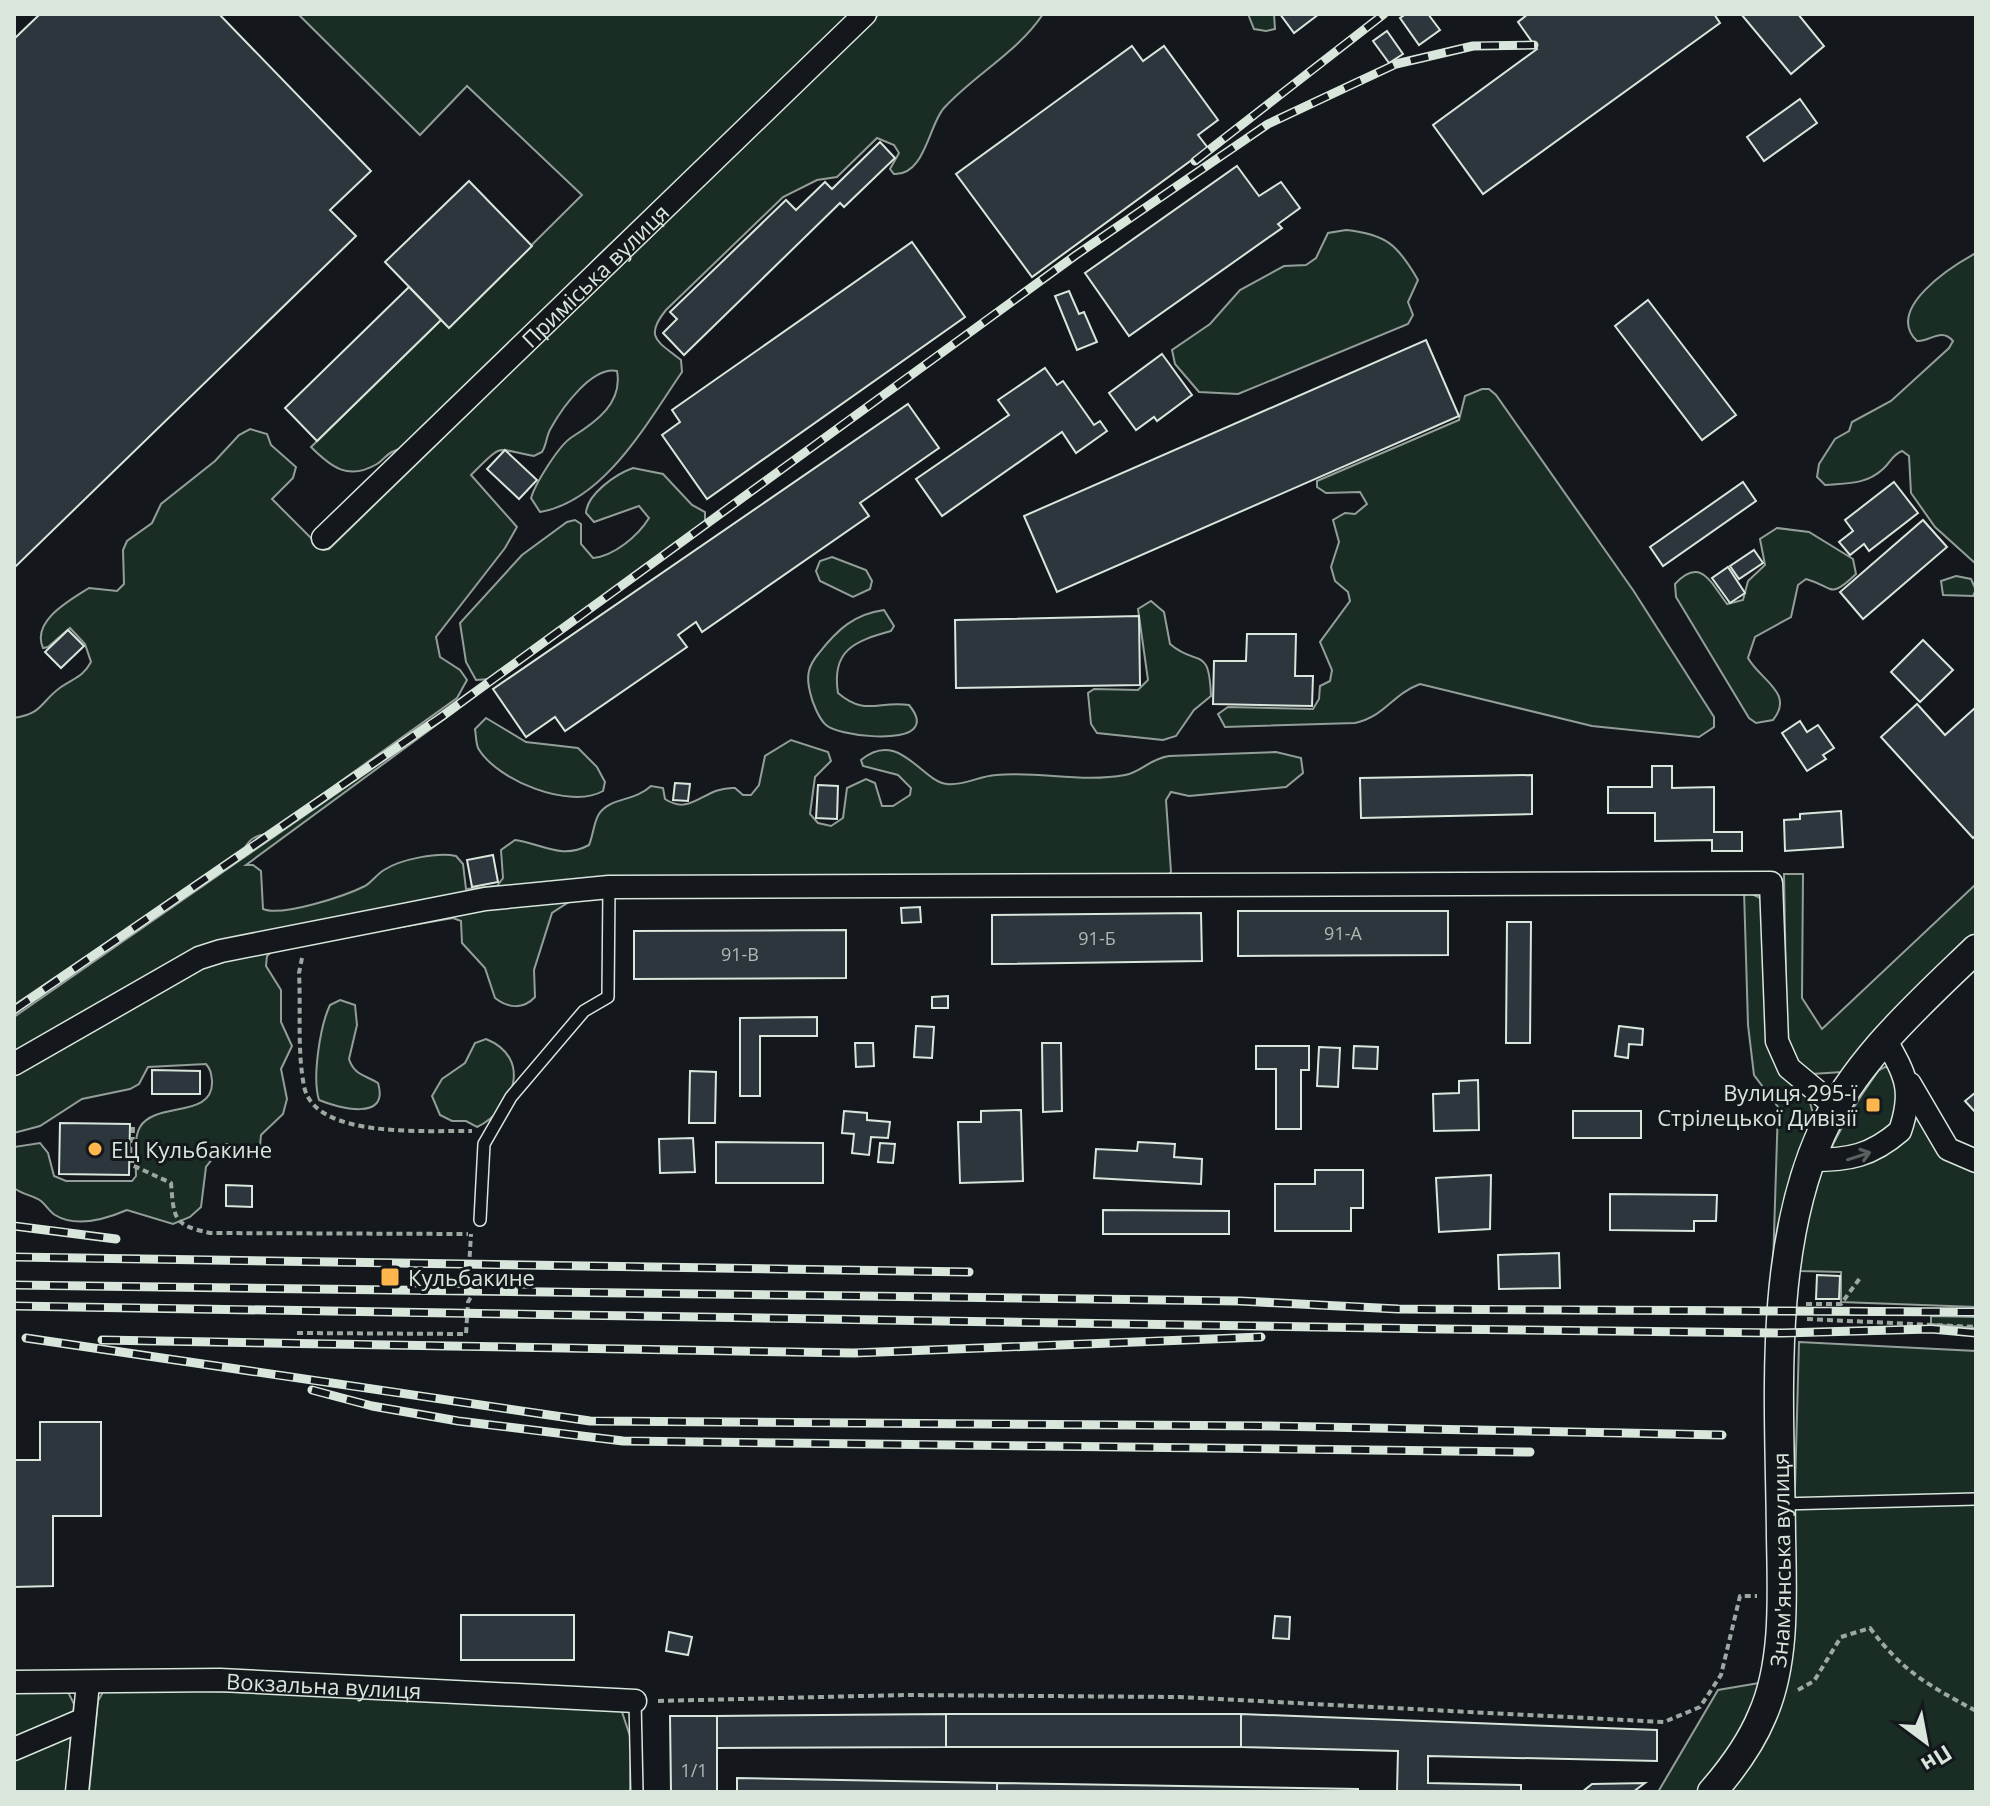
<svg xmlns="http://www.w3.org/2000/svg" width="1990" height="1806" viewBox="0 0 1990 1806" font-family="'Open Sans',sans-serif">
  <rect width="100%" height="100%" fill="#14181c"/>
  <g fill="#1a2d24" stroke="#939e99" stroke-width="2">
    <path d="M298,14H853L598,256L429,432C412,447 410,444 392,452C386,455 382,461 377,464C348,481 331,467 311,447L441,320L449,327L582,195L467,86L420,135Z"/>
    <path d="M879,14H1043C1018,52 974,75 944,108C929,124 925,176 894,174L890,169L899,153L894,145L877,138L837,177L817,180L783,197L666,310C643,338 659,342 681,360L682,372C648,421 605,501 540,512L531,498C535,484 559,445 572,437C596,422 623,403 617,371C592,366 562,408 551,428C546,436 547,444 542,452L534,456C492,448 504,443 471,475L517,527L505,548L436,637L440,657L460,670L467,680L457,698L267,834C256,835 248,839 244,850L14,1005V718C44,713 40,702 61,687C74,678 83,677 91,662L85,644L70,628L48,647L43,648C31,621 70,600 89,588L117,591L124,584L123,550L127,541L152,523L161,504L215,461L239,435L250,429L267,434L271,445L296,467L293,478L272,499L323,550L329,549Z"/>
    <path d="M1248,14H1274L1275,29L1266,31L1254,29Z"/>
    <path d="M1346,230C1386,234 1398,245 1418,280L1408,302L1413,315L1408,324L1238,394L1199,392L1175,364L1172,350L1210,324L1240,290L1284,266L1306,265L1316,258L1328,233Z"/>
    <path d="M1976,253V564L1935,527L1911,493L1909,456L1902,451C1892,455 1890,463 1883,469C1866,485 1846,483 1825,485L1817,477L1819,464L1835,439L1849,431L1852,422L1891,401L1949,348L1953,341C1941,327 1930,342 1917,341C1884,309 1952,266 1976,253Z"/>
    <path d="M1482,389H1489L1496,395L1633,590L1714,717V727L1699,737L1592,726L1420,684C1391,695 1386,716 1355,723L1225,727L1218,714L1228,707L1313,709L1319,699L1320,686L1330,681L1332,670L1320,642L1350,601L1348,592L1335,581L1331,567L1339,542L1333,520L1345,513L1355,514L1367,504L1360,492L1326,493L1317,487V481L1459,420L1465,396Z"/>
    <path d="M633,468L663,474L692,505L705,512V523L490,679L476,680L466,662L460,623L522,555L567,522L575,520L581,524V544L593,558C614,556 638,536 649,518L639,506L594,522L586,513C587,494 616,474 633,468Z"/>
    <path d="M1777,528L1809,532L1853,559L1856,574C1829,600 1834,587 1806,579L1798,585L1791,617L1755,637L1748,658C1760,680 1795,693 1773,720L1756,723L1749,718L1676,597L1675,584C1701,556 1711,583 1727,604L1743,600L1748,581L1765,565L1760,539Z"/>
    <path d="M832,557L866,570L872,581L870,589L853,597L820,581L816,571L820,561Z"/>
    <path d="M1956,576L1971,579L1976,590L1973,596L1943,595L1941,581Z"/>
    <path d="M1151,601L1164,612L1170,644C1198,668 1209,644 1211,696L1194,710L1176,736L1163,740L1097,733L1091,724L1088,693L1094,689L1138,690L1148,680L1138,609Z"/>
    <path d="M884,610L894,626L891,631C855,641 831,650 838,693C866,717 879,700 909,705C914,711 920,720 915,727C906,743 839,736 826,725C819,719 812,702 810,692C806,676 808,666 819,653C837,630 854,614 884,610Z"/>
    <path d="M458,709L246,865H253L261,871L263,909C282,917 345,896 365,886C372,882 377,874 384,870C401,859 438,852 456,856L463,864L466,889L497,886L503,878L501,850L515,840C543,844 561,860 589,845C593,836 594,821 599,814C610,797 634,802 651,786L663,788L665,799C692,817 704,786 735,788L743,795H751L759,785L765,756L791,740L828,752L831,761L815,777L810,814L818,823L831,826L843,818L847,788L866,779L875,783L882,806H893L910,795L911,788L898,775L863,766L861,760C899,728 922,782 947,784C964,786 979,776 996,775C1039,771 1082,783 1125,775C1142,772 1149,759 1169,756L1276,752L1301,758L1303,773L1286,787L1189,796L1171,792L1166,800L1171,872L1164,880L834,881L572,900L552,913L534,970L535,997C523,1010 508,1008 495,998L485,968L462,943L461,921L453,918L275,949L267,956L266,966L281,990V1022L292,1046L281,1069L287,1099L283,1114L261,1135L259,1157H250L235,1144H224L206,1167L201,1207L190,1217L173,1224L127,1210C106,1219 76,1228 55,1215C49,1211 46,1205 41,1201C33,1195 23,1195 14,1188V1147L40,1143L48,1153L54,1176L66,1181H132L136,1176C136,1162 133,1139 140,1127C155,1101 214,1119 212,1081C211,1073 211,1070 206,1064L148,1067L139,1084L130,1089L82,1099L40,1126L14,1133V1017Z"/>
    <path d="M486,718L526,742L578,748L597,767L605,782L603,791C570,810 496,780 478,748C476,743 476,735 475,729Z"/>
    <path d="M1784,874H1803L1802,998L1822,1029L1976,884V936L1842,1072L1812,1074L1799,1065L1787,1041Z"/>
    <path d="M1744,890L1760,898L1766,908L1770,1041L1809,1099L1815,1121L1772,1298L1778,1107L1754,1075L1748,1025Z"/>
    <path d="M340,1000L355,1005L357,1025L349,1059C354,1075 365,1075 378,1083C390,1122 338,1108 319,1100C312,1078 320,1026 330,1005Z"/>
    <path d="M486,1039C533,1058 514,1109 477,1127L466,1121H452L440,1115L432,1096L442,1079L465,1063L475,1043Z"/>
    <path d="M1885,1067L1892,1068L1976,1165V1307L1841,1302V1272L1800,1271C1802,1194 1835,1131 1879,1070Z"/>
    <path d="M1931,1316L1976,1317V1328L1931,1324Z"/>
    <path d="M1799,1342L1976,1351V1792H1725L1792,1597Z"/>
    <path d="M1759,1683C1749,1723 1728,1763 1698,1792H1658L1718,1690Z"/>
    <path d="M117,1687L613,1708L622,1712L631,1739L630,1792H89L98,1701L103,1692Z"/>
    <path d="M14,1689L67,1690L74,1704L66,1792H14Z"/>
  </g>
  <g fill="#2c363c" stroke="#d8e6dc" stroke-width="2">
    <path d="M40,14H219L371,171L330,210L356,236L14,568V39Z"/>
    <path d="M1280,14H1319L1294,33Z"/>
    <path d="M1406,14H1428L1440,30L1419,45L1400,18Z"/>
    <path d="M1528,14H1714L1720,23L1483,194L1433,125L1537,49L1518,22Z"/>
    <path d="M1741,14H1798L1824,46L1791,74Z"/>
    <path d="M1387,31L1403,54L1389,63L1373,41Z"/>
    <path d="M1132,46L1143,61L1164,46L1218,120L1198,135L1208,148L1032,277L956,174Z"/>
    <path d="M1800,99L1817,123L1764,161L1747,137Z"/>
    <path d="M880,142L895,158L844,207L840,203L684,355L663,333L677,319L670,312L786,200L796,210L825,182L832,189Z"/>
    <path d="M1237,166L1259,196L1281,182L1300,208L1278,224L1282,228L1129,336L1085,273Z"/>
    <path d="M469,181L532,246L449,328L385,262Z"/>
    <path d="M912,242L965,317L707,499L662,435L680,422L672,410Z"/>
    <path d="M409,287L441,320L317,441L285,408Z"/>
    <path d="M1069,291L1079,314L1084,312L1097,342L1077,350L1055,296Z"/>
    <path d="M1648,300L1736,415L1702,440L1615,326Z"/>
    <path d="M1426,340L1459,416L1057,592L1024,516Z"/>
    <path d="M1162,354L1192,395L1157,421L1154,417L1136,430L1109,393Z"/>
    <path d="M1045,368L1057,385L1063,381L1094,425L1100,421L1107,431L1076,453L1062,432L942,516L916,479L1009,415L998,400Z"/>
    <path d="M908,404L939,448L860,503L869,516L702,632L696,622L678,635L687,647L565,731L555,717L526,737L493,689Z"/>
    <path d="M505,450L537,480L519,499L487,469Z"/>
    <path d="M1743,482L1756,501L1663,566L1650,547Z"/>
    <path d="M1894,482L1918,513L1869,551L1864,544L1850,555L1839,542L1853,531L1845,520Z"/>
    <path d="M1923,520L1947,547L1863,619L1840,592Z"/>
    <path d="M1754,550L1763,563L1739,579L1730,566Z"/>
    <path d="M1728,567L1745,593L1730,603L1712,578Z"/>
    <path d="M1139,616L1140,685L956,688L955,620Z"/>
    <path d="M68,630L84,646L61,668L45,652Z"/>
    <path d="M1247,634H1296L1295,676H1313L1312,706L1213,704L1214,661H1246Z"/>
    <path d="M1923,640L1953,670L1920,702L1891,672Z"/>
    <path d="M1917,704L1945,735L1976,707V835L1973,838L1881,737Z"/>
    <path d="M1800,721L1807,732L1818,725L1834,748L1823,755L1826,759L1807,771L1782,733Z"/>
    <path d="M1652,766H1672V788L1714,787V832H1742V851H1712V840L1655,841V813H1608V787H1652Z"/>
    <path d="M1532,775V814L1361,818L1360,778Z"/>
    <path d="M675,783L690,784L688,801L673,800Z"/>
    <path d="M818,785L838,786L837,819L816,818Z"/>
    <path d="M1841,811L1843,847L1785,851L1784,820L1800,819V814Z"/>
    <path d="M493,855L498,882L472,887L467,860Z"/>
    <path d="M920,907L921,922L902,923L901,908Z"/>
    <path d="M1238,911H1448V955L1238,956Z"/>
    <path d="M1201,913L1202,961L992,964V915Z"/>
    <path d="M1507,922H1531L1530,1043H1506Z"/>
    <path d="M846,930V978L634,979V931Z"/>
    <path d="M948,996V1008H932V997Z"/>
    <path d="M817,1017V1036H760V1096H740V1018Z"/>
    <path d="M916,1026L934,1027L932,1058L914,1057Z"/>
    <path d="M1619,1026L1643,1029L1642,1045L1629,1044L1628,1058L1615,1056Z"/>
    <path d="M855,1043H873L874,1066L856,1067Z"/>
    <path d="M1042,1043H1061L1062,1111L1043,1112Z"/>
    <path d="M1256,1046H1309V1070H1301V1129H1276V1069H1256Z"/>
    <path d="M1354,1046L1378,1047L1377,1069L1353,1068Z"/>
    <path d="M1319,1047L1340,1048L1338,1087L1317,1086Z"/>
    <path d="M152,1070L200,1071V1094H152Z"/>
    <path d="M690,1071L716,1072L715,1123H689Z"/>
    <path d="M1478,1080L1479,1130L1434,1131L1433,1094L1459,1093V1081Z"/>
    <path d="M1976,1092V1113L1965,1101Z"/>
    <path d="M1021,1110L1023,1181L960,1183L958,1122H981V1111Z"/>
    <path d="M844,1111L867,1113V1120L890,1122L888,1138L871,1137L869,1155L852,1153L854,1134L842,1133Z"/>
    <rect x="1573" y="1111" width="68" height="27"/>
    <path d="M60,1123L130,1124L129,1175L59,1174Z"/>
    <path d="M693,1138L695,1172L660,1173L659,1139Z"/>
    <path d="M716,1142L823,1143V1183H716Z"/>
    <path d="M1138,1142L1175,1144L1174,1157L1202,1159L1201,1184L1094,1178L1096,1149L1137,1151Z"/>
    <path d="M880,1143L895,1144L893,1163L878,1162Z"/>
    <path d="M1315,1170H1363V1208H1351V1231H1275V1184H1315Z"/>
    <path d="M1491,1175L1490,1229L1439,1232L1436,1178Z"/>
    <path d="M226,1185L252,1186V1207L226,1206Z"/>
    <path d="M1610,1194L1717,1195L1716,1221H1694V1231L1610,1230Z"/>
    <path d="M1103,1210L1229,1211V1234H1103Z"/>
    <path d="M1559,1253L1560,1288L1499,1289L1498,1255Z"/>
    <path d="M1817,1275L1840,1276L1839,1299H1816Z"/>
    <path d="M40,1422H101V1516H53V1586L14,1587V1460H40Z"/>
    <rect x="461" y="1615" width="113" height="45"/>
    <path d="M1275,1616L1290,1617L1289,1639L1273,1638Z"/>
    <path d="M669,1632L692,1637L688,1655L666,1651Z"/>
    <rect x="946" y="1714" width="295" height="33"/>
    <path d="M946,1714V1747L717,1748V1716Z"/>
    <path d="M1241,1714L1657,1730V1761L1428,1756V1783L1521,1785V1792H1397L1398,1751L1241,1747Z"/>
    <path d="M670,1716H717V1792H671Z"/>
    <path d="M737,1778L997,1783V1792H737Z"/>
    <path d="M997,1783L1358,1789V1792H997Z"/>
    <path d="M1645,1783L1633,1792H1582L1592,1784Z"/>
  </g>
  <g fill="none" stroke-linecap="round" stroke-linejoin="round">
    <defs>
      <g id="service">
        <path d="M480,1220L484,1144L511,1097L584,1011L608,997L609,887"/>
        <path d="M1781,1504L1976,1499"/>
        <path d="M635,1701L637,1792"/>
      </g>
      <g id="minor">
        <path id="s1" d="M323,538L865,14"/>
        <path d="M14,1064L199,958L221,951L485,899L609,887L1771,883L1777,1041L1789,1068L1836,1107"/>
        <path d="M1910,1084L1948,1149L1976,1161"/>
        <path d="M1812,1160C1849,1160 1871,1156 1900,1131C1914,1090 1906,1076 1885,1039"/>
        <path id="s2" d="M14,1682L220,1680L635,1701"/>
        <path d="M14,1749L82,1720"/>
        <path d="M77,1792L88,1683"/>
      </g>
      <g id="tertiary">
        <path id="s3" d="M1712,1792C1732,1769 1750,1745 1762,1716C1786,1663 1782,1593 1781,1536C1780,1406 1767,1256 1821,1134C1855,1060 1919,1004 1976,949"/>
      </g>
    </defs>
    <use href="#service" stroke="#d8e6dc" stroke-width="14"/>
    <use href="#minor" stroke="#d8e6dc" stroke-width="25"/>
    <use href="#tertiary" stroke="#d8e6dc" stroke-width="31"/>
    <g stroke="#9da8a2" stroke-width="4" stroke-dasharray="6 4" stroke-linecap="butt">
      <path d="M302,958L299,973C301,1010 297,1050 304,1086C314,1140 430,1130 472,1131"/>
      <path d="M133,1127L132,1165L171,1183C174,1219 173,1225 210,1233L468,1234"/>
      <path d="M1806,1304H1841L1860,1278"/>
      <path d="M1807,1319L1976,1327"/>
      <path d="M297,1333L466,1334L468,1302L474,1292L468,1284L471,1234"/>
      <path d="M1798,1690L1814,1681L1841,1637L1870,1628C1903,1672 1928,1685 1976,1711"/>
      <path d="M658,1701L904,1695L1179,1697L1664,1722L1700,1707L1721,1675L1740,1596H1757"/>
    </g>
    <use href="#service" stroke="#14181c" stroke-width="11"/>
    <use href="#minor" stroke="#14181c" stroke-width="22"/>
    <use href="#tertiary" stroke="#14181c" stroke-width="28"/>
    <defs>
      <g id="rail">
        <path d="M1195,161L1384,14"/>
        <path d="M14,1010L441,717L1076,255L1268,124L1396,64L1473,46L1534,45"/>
        <path d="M14,1226L116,1239"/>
        <path d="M14,1257L969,1272"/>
        <path d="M14,1285L1240,1301L1398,1309L1976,1312"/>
        <path d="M14,1306L1441,1329L1782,1333L1931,1329L1976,1333"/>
        <path d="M26,1338L590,1421L1269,1426L1722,1435"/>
        <path d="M102,1340L854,1353L1261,1337"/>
        <path d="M312,1390L372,1406L458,1421L623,1441L1530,1452"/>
      </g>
    </defs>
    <use href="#rail" stroke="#d8e6dc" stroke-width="9"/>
    <use href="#rail" stroke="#14181c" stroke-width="6" stroke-dasharray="18" stroke-linecap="butt"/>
  </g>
  <defs><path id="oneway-shaft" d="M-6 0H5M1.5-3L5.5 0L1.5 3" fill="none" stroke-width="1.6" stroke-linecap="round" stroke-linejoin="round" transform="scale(2)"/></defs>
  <use stroke="#59605f" href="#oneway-shaft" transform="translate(1859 1156) rotate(-18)"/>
  <g fill="#ffb74d" stroke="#14181c" stroke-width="3">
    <rect x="1865" y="1097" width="16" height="16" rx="4"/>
    <circle cx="95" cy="1149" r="8"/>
    <rect x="380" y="1267" width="20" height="20" rx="4"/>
  </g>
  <g text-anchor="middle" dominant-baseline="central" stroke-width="6" stroke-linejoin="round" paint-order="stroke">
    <g font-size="18" fill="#adbab4">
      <text x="1343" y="933">91-А</text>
      <text x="1097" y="938">91-Б</text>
      <text x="740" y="954">91-В</text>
      <text x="694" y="1770">1/1</text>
    </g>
    <g font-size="22" fill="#d8e6dc" stroke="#14181c">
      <text stroke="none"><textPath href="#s1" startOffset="378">Приміська вулиця</textPath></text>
      <text stroke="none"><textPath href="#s3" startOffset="250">Знам'янська вулиця</textPath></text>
      <text stroke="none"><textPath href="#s2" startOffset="310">Вокзальна вулиця</textPath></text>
    </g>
    <g font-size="22" fill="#d8e6dc" stroke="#14181c" text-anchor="start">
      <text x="1857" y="1092" text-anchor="end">Вулиця 295-ї<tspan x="1857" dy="25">Стрілецької Дивізії</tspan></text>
      <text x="111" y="1149">ЕЦ Кульбакине</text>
      <text x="408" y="1277">Кульбакине</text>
    </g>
  </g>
  <rect width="1990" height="1806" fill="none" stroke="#d8e6dc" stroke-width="32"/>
  <g transform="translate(1926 1742) rotate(148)" stroke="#14181c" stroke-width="6" paint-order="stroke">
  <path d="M0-6L14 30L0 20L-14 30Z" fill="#d8e6dc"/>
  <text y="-12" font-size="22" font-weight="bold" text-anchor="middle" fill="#d8e6dc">Пн</text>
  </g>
</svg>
